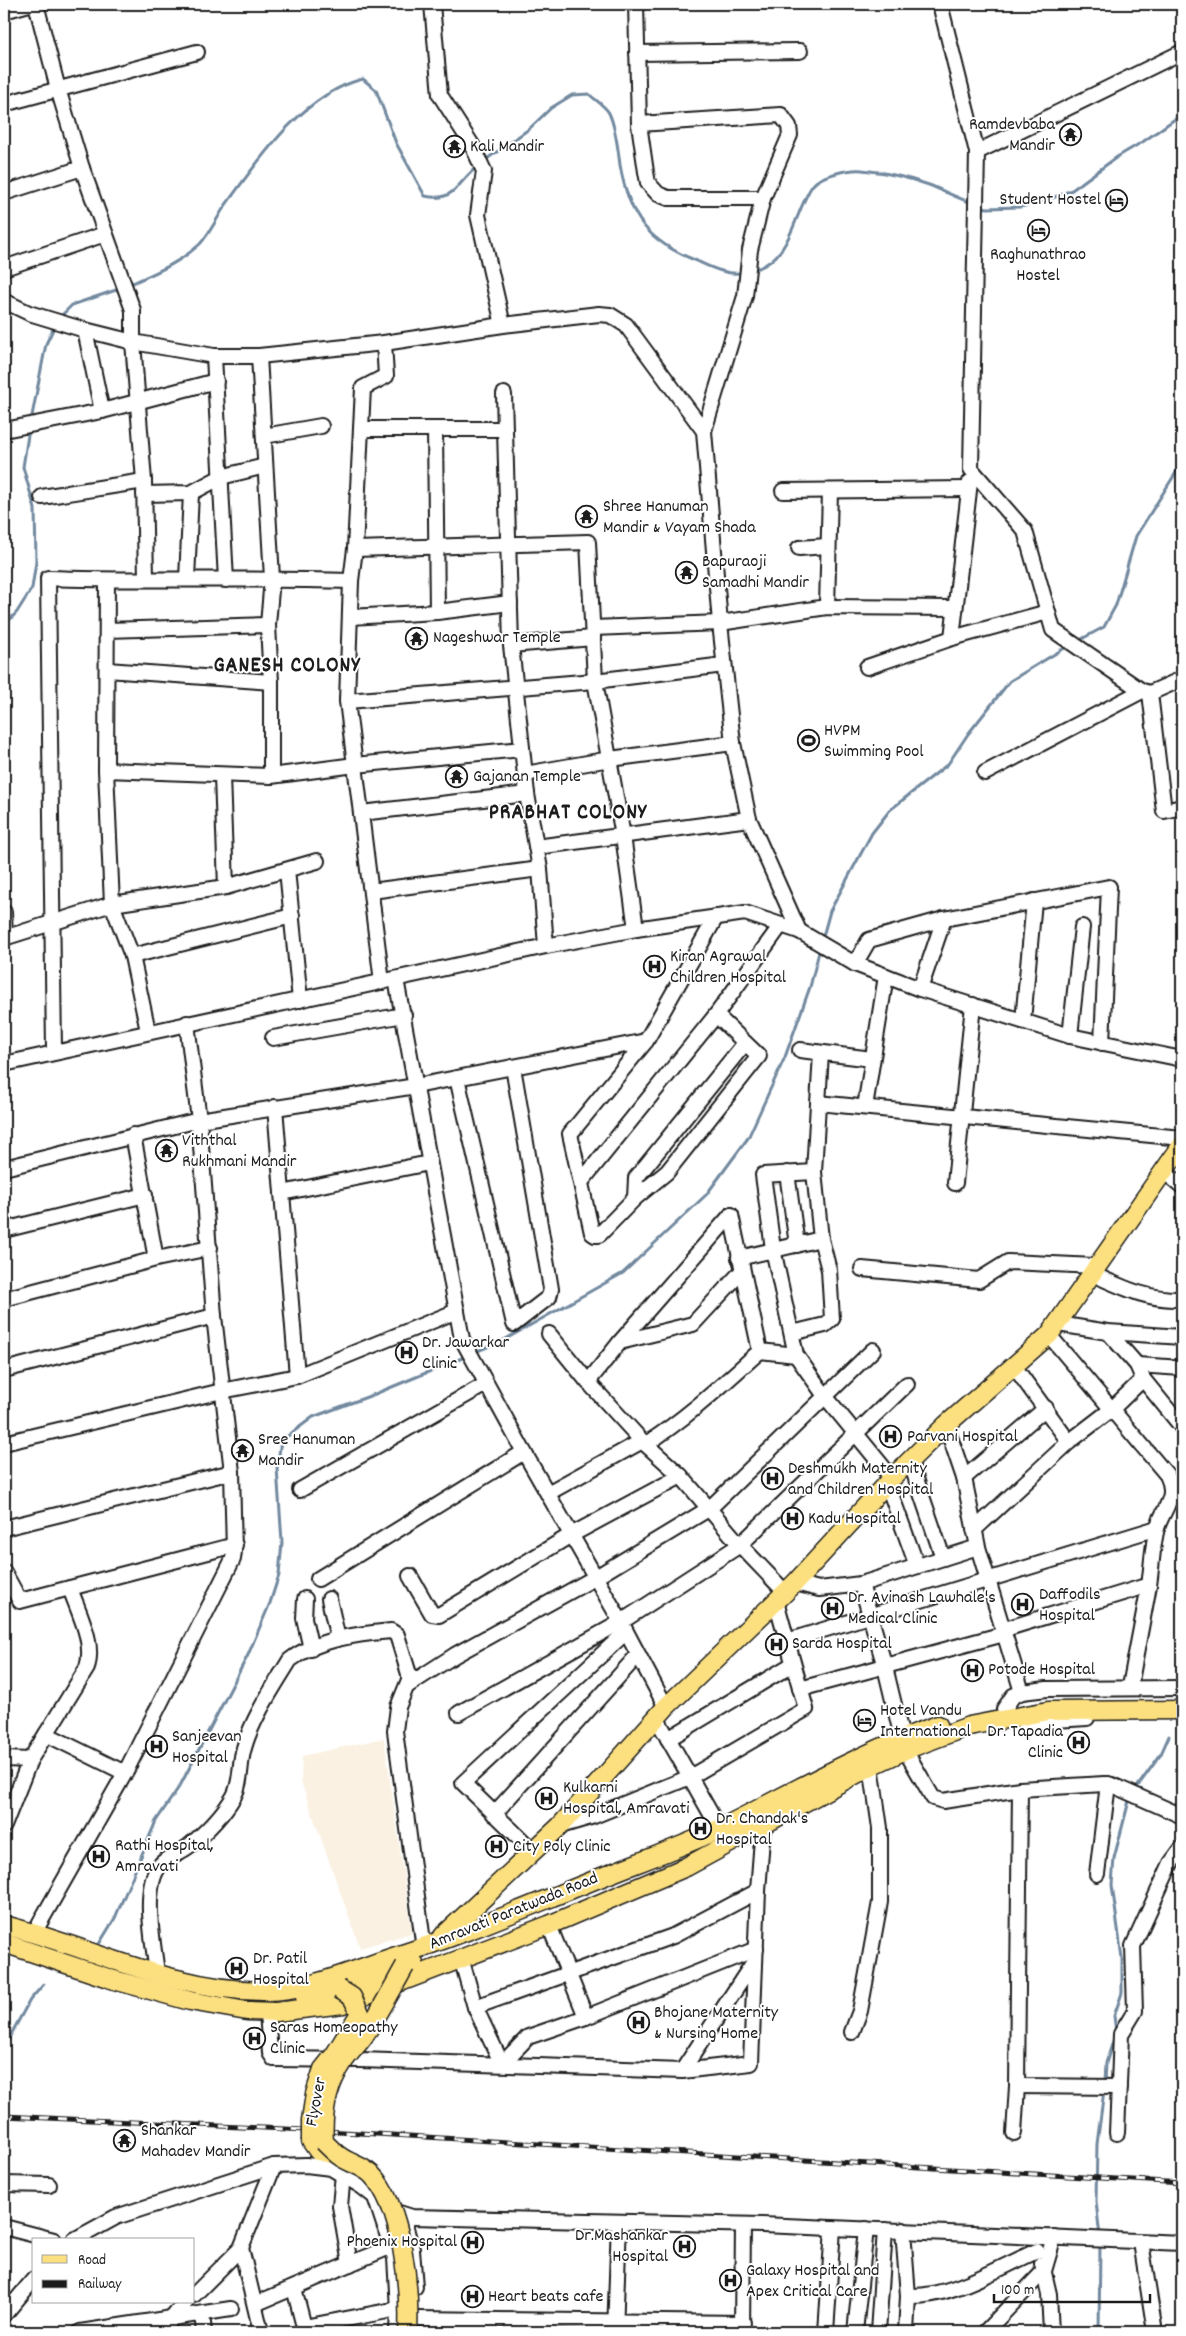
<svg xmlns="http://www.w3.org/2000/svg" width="1186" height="2336" viewBox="0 0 1186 2336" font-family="Dekko,sans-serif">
  <rect width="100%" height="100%" fill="#fff"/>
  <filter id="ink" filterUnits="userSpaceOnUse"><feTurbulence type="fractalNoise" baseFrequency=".02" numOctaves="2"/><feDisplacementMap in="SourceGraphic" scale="10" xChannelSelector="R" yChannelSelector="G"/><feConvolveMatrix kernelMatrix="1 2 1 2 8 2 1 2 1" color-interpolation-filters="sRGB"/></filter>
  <g filter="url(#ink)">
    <path fill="#faf1e2" d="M384,1738L412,1933L360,1948L301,1782L302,1756Z"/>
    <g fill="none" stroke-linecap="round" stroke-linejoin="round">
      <g stroke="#72899f" stroke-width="3">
        <path d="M484,161L529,129L551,108L572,95L589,94C595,100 605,106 609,113C616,128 618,149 620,165C629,217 648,242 697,261C710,267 730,277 744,272"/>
        <path d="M980,206L987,208L1020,207L1045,201L1072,190L1117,157L1144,141L1182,114"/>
        <path d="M753,270C792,259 793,215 812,186C819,175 850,169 862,170C883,172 909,178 929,185C944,191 957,198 972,203"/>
        <path d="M128,285C155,273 178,264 200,244C210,233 217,218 225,206C259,159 304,93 363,79L376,90L396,143L425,196C455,203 457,182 478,166"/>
        <path d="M59,318L72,305L122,288"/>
        <path d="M31,421L46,344L55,325"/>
        <path d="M4,626L17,612L32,588L36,562L35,509L23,467L29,429"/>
        <path d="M1076,642L1104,627L1116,605L1136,536L1182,463"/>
        <path d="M822,940L830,911L872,833L890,810L948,764L968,734L1010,681L1068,646"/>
        <path d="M475,1352L504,1340L623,1273L706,1195L748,1138L764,1103L785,1057L810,987L820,948"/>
        <path d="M1135,1790L1161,1754L1169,1736"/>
        <path d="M99,1944L115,1918L156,1821L181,1784L248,1655L270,1603L279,1575L282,1542L277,1468L281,1441L313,1417L375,1394L467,1356"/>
        <path d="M4,2047L30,2000L44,1984"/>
        <path d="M1105,2083L1106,2063L1116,2032L1114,2016L1122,1993V1958L1112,1885L1114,1858L1130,1797"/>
        <path d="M1100,2237L1096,2201L1097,2144L1104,2091"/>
        <path d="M1099,2332L1100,2243"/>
      </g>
      <defs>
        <g id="minor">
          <path d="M36,4L58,89L82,168L133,310V342L144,481L146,578"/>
          <path d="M432,4L440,95L472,145L484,171L478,215L503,325"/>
          <path d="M636,4L639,124L646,172L648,183L658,194L668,198H763"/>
          <path d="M940,4L977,152L971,469L1025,531L1053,630L1142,691L1150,693L1182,679"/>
          <path d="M4,11L29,4"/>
          <path d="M637,53L800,51"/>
          <path d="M4,104L197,52"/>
          <path d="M639,124L781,115L789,126L790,135L763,198L750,250L745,296L704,431"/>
          <path d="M977,152L1182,52"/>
          <path d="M4,193L82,168"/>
          <path d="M4,268L105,234"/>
          <path d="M4,301L29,313L85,330L133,342L214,356H259L384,343L503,325L599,314L610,315L626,325L704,431L720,623L733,743L749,819L799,931"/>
          <path d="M85,330L102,411"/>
          <path d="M214,356L226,580"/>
          <path d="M259,356L272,578L268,625L271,682V776"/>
          <path d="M504,394L511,645L527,794L540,869L546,946"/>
          <path d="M361,429H505"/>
          <path d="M435,429L437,612"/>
          <path d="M4,430L102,411L216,381"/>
          <path d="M264,436L321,426"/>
          <path d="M783,491L968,489"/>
          <path d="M144,494L191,493L221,477L265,466"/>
          <path d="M42,497L144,481"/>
          <path d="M799,548L827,546"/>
          <path d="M355,549L588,542L595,681L623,836L636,929"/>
          <path d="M187,579L191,493"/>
          <path d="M107,580L106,770L112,904L132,956L148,1031"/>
          <path d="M827,607L830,491"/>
          <path d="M350,617L437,612L510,603"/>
          <path d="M107,630L268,625"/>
          <path d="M952,638L970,482"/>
          <path d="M511,645L593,638V628L720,623L827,607L954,608"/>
          <path d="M867,667L952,638L1048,612"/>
          <path d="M107,670L271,682"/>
          <path d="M1150,693L1164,811L1182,807"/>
          <path d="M347,701L595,681L724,665"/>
          <path d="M106,770L271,776L355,765L522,749"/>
          <path d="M985,773L1142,691"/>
          <path d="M525,774L610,759L733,743"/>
          <path d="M222,776L226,887"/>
          <path d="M361,813L527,794"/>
          <path d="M536,847L749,819"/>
          <path d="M287,870L300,1000"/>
          <path d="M371,891L540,869"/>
          <path d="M4,912L5,938"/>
          <path d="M716,917L646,1041L570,1134L592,1233L595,1235H599L635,1198L667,1172L759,1056L716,1015"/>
          <path d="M4,938L112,904L226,887L317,861"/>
          <path d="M132,956L292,916"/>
          <path d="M855,964L869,940L944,919L1109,887L1102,1043"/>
          <path d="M396,979L462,1339L524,1452L621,1622L666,1707"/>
          <path d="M382,982L347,701L351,581L355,549L363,388L386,376L384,343"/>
          <path d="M920,989L944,919"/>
          <path d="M1023,1021L1034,901"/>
          <path d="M1070,1036L1082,927"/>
          <path d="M273,1038L404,1015"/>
          <path d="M800,1050L872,1059"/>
          <path d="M54,1051L48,578C149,582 250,577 351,581"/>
          <path d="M4,1064L546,946L636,929L745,913L799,931L855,964L920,989L1070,1036L1182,1059"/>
          <path d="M457,1078L514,1324L549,1297L551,1289L513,1067"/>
          <path d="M818,1103L1182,1138"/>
          <path d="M275,1107L297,1376"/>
          <path d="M865,1107L886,976"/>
          <path d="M133,1135L156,1259"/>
          <path d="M4,1168L199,1120L416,1086L646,1041"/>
          <path d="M1164,1171L1182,1186"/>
          <path d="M814,1172L763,1175L773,1249L796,1355L825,1396L892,1478"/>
          <path d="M787,1173L797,1245"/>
          <path d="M581,1182L716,1015L781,925"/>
          <path d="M955,1183L973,1005"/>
          <path d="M282,1193L429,1163"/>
          <path d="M635,1198L636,1178L745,1043"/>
          <path d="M731,1215L760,1351L796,1355"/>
          <path d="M4,1230L145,1195"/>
          <path d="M739,1258L821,1239"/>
          <path d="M862,1269L979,1280L1008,1262L1095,1266"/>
          <path d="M1090,1273C1122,1287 1146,1300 1182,1299"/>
          <path d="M4,1299L156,1259L210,1248"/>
          <path d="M1058,1324L1108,1332L1182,1337"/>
          <path d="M1108,1332L1137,1365L1143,1379L1182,1427"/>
          <path d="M792,1333L825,1325L832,1319L829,1270L821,1239L814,1172L821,1053"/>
          <path d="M549,1334L588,1382L642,1441L681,1476L740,1545L785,1592"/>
          <path d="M1049,1335L1167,1475C1178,1497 1164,1507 1157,1528C1152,1547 1152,1566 1149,1585C1143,1619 1136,1653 1130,1687"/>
          <path d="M620,1342L693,1324L742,1271"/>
          <path d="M1137,1365L1182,1368"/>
          <path d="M1014,1366L1069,1442"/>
          <path d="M4,1370L214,1316"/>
          <path d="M588,1382L620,1342L731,1215"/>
          <path d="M946,1425L964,1478L978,1547L1022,1692"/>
          <path d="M4,1443L222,1391L297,1376L457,1311"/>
          <path d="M646,1444C687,1418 723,1384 760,1351"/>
          <path d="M910,1461L943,1558"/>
          <path d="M964,1478L1046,1408"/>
          <path d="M887,1483L917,1566"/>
          <path d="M300,1490L486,1384"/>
          <path d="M548,1493L642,1441"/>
          <path d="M4,1528L232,1472"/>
          <path d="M974,1530L1069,1442L1112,1409L1143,1379"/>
          <path d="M4,1572L20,1601L235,1545"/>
          <path d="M410,1576L432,1614L439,1615L571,1535L681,1476"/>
          <path d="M318,1579L524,1452"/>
          <path d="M795,1583L819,1589L861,1584L978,1547"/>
          <path d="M861,1584L885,1667L905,1750L933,1798L943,1801L1020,1789L1104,1784L1112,1785L1182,1816"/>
          <path d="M305,1599L304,1618L311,1649"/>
          <path d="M329,1599L338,1639"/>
          <path d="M1002,1630L1149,1585"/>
          <path d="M787,1641L1157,1528"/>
          <path d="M407,1686L455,1655L596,1577L710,1508L873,1350"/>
          <path d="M800,1689L1004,1634"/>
          <path d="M1004,1709L1013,1696L1022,1692L1047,1689L1182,1688"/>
          <path d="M459,1713L621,1622L740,1545L907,1384"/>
          <path d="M657,1719L719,1828"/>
          <path d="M1023,1722L1087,1718"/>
          <path d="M46,1734L125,1773"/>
          <path d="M668,1739L793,1664"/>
          <path d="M4,1759L30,1760L87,1668C95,1642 79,1614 70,1588"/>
          <path d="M494,1814L638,1655"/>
          <path d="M4,1826L30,1760"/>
          <path d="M560,1826L594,1816L690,1777L806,1709L776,1601"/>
          <path d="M533,1851L463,1783L626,1632"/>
          <path d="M1097,1874L1108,1784"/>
          <path d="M549,1925L586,2017"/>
          <path d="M34,1933L125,1773L233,1559L234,1551L232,1472L214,1316L199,1120L187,1023"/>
          <path d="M461,1958L475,2007L502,2064L528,2037L586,2017L756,1949"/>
          <path d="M157,1973C154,1946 141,1888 160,1865C167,1857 180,1853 189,1846C206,1832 223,1815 234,1796C242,1781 239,1764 244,1748C252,1719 274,1686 290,1660C317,1639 358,1634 391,1631L397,1635L409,1674V1680L398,1707L395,1731L424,1949"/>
          <path d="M475,2007L673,1936L758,1891"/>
          <path d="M267,2012L270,2053L274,2059L360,2060L682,2071L751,2063L758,1891L763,1826"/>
          <path d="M852,2032L860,2011L880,1902V1828L871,1766"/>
          <path d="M682,2071L755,1960"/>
          <path d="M1017,2086L1119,2087"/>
          <path d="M1014,2133L1017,2086L1020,1789"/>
          <path d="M1117,2133L1121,2034L1135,2011L1133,1946L1171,1863L1182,1848"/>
          <path d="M343,2174L340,2206L350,2264"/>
          <path d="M4,2184L49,2185"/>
          <path d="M375,2197L395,2258L398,2309L397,2332"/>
          <path d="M402,2215L412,2249L415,2287"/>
          <path d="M4,2227L54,2240"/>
          <path d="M903,2230L908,2296L906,2332"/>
          <path d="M74,2240L116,2217L274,2166L306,2165L331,2168L361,2186L393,2211L412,2217L762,2225L1182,2243"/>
          <path d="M1141,2242L1155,2332"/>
          <path d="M241,2248L261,2332"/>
          <path d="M1042,2264L1049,2294L1051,2332"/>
          <path d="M294,2288L304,2327"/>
          <path d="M194,2295L241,2248L274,2166"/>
          <path d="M908,2296C951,2298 998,2268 1037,2251"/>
          <path d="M255,2304L392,2246"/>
          <path d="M202,2314L204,2332"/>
          <path d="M4,2315L34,2279"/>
          <path d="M415,2319L743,2323"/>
          <path d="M742,2331L743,2225"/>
          <path d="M80,2332L231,2309"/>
          <path d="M167,2332L169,2320L186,2302"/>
          <path d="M304,2332V2327L398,2309"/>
          <path d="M615,2332L619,2222"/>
          <path d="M826,2332L833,2228"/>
          <path d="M855,2332L866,2229"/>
          <path d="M878,2332L885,2230"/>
          <path d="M985,2332L1044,2271L1054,2237"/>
        </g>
        <g id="major">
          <path d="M4,1925C91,1947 173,1991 265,1991C303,1992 354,1970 390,1958C457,1937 522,1909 587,1883C630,1865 675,1850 717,1830C790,1794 861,1752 938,1725"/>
          <path d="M443,1936L560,1826L666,1707L795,1583L887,1483L946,1425L1049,1335L1182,1145"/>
          <path d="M4,1943L114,1980L190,2001L247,2011L276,2012L343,2004L549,1925L686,1867L871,1766L905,1750L969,1726L1048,1711L1182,1710"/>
          <path d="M305,1997L366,1982L414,1963"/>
          <path d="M311,2141L318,2151L339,2156"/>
        </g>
      </defs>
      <use href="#minor" stroke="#1c1c1c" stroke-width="18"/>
      <use href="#major" stroke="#1c1c1c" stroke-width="21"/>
      <use href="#minor" stroke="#fff" stroke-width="14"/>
      <use href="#major" stroke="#fce080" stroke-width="18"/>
      <defs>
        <path id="rail" d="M4,2116L327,2131L1182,2183"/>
      </defs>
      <use href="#rail" stroke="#1c1c1c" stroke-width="5"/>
      <use href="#rail" stroke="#fff" stroke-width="3" stroke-dasharray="9" stroke-linecap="butt"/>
      <defs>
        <g id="major-bridge">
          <path d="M405,1966C392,1989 379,2014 364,2036C357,2046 348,2054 342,2064C327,2087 322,2115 324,2142C328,2146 333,2151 338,2155C348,2163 361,2165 371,2174C403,2206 410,2289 408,2332"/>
          <path d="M311,2141V2120L315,2094L323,2069L335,2054L360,2013L352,1997L339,1989"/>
        </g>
      </defs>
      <use href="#major-bridge" stroke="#1c1c1c" stroke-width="21" stroke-linecap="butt"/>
      <use href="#major-bridge" stroke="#fce080" stroke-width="18"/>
    </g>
  </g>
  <defs>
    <symbol id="temple-ring" viewBox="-11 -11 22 22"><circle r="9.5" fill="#fff" stroke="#1c1c1c" stroke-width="1.5"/><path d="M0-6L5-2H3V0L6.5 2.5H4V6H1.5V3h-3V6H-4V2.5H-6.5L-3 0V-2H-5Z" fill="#1c1c1c"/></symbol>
    <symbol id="hotel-ring" viewBox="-11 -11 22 22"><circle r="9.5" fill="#fff" stroke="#1c1c1c" stroke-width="1.5"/><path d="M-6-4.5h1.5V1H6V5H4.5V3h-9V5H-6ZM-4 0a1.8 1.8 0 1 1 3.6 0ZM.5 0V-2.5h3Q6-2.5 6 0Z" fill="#1c1c1c"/></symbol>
    <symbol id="stadium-ring" viewBox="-11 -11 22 22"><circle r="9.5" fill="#fff" stroke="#1c1c1c" stroke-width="1.5"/><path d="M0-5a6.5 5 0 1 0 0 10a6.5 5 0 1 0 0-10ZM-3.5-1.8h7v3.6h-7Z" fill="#1c1c1c"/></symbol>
    <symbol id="hospital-ring" viewBox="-11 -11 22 22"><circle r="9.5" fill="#fff" stroke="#1c1c1c" stroke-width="1.5"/><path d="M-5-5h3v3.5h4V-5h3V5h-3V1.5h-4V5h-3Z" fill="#1c1c1c"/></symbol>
  </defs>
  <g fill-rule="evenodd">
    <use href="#temple-ring" x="1058" y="122" width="25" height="25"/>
    <use href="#temple-ring" x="442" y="134" width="25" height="25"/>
    <use href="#hotel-ring" x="1104" y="188" width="25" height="25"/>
    <use href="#hotel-ring" x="1026" y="218" width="25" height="25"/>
    <use href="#temple-ring" x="574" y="504" width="25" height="25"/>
    <use href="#temple-ring" x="674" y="560" width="25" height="25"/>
    <use href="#temple-ring" x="404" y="626" width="25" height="25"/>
    <use href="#stadium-ring" x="796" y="728" width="25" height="25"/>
    <use href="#temple-ring" x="444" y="764" width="25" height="25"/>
    <use href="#hospital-ring" x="642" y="954" width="25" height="25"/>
    <use href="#temple-ring" x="154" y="1138" width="25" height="25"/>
    <use href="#hospital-ring" x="394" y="1340" width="25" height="25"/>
    <use href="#hospital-ring" x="878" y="1424" width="25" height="25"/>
    <use href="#temple-ring" x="230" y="1438" width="25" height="25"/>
    <use href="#hospital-ring" x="760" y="1466" width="25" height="25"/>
    <use href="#hospital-ring" x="780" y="1506" width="25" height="25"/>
    <use href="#hospital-ring" x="1010" y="1592" width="25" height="25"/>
    <use href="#hospital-ring" x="820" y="1596" width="25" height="25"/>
    <use href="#hospital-ring" x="764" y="1632" width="25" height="25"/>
    <use href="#hospital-ring" x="960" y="1658" width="25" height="25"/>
    <use href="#hotel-ring" x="852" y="1708" width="25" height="25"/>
    <use href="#hospital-ring" x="1066" y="1730" width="25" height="25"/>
    <use href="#hospital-ring" x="144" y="1734" width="25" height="25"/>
    <use href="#hospital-ring" x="534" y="1786" width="25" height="25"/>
    <use href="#hospital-ring" x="688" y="1816" width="25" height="25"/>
    <use href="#hospital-ring" x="484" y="1834" width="25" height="25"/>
    <use href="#hospital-ring" x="86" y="1844" width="25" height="25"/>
    <use href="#hospital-ring" x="224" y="1956" width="25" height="25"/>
    <use href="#hospital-ring" x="626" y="2010" width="25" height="25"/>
    <use href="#hospital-ring" x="242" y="2026" width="25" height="25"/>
    <use href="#temple-ring" x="112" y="2128" width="25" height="25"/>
    <use href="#hospital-ring" x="460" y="2230" width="25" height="25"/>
    <use href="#hospital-ring" x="672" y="2234" width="25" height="25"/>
    <use href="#hospital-ring" x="718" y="2268" width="25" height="25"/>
    <use href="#hospital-ring" x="460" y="2284" width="25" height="25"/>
  </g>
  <g text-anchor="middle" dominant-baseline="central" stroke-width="4" stroke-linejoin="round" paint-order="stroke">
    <g font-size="18" fill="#1c1c1c" stroke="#fff" text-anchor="start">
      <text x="1055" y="125" text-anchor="end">Ramdevbaba<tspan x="1055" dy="21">Mandir</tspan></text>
      <text x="470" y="147">Kali Mandir</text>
      <text x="1101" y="200" text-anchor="end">Student Hostel</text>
      <text x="1038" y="255" text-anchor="middle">Raghunathrao<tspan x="1038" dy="21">Hostel</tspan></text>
      <text x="603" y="507">Shree Hanuman<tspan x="603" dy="21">Mandir &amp; Vayam Shada</tspan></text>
      <text x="702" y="562">Bapuraoji<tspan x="702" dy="21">Samadhi Mandir</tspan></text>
      <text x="433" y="638">Nageshwar Temple</text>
      <text x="824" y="731">HVPM<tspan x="824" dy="21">Swimming Pool</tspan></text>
      <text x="473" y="777">Gajanan Temple</text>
      <text x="670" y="957">Kiran Agrawal<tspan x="670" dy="21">Children Hospital</tspan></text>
      <text x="182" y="1141">Viththal<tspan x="182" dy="21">Rukhmani Mandir</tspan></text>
      <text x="422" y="1343">Dr. Jawarkar<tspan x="422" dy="21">Clinic</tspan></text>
      <text x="907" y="1437">Parvani Hospital</text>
      <text x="258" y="1440">Sree Hanuman<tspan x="258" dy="21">Mandir</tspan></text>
      <text x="788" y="1469">Deshmukh Maternity<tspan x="788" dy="21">and Children Hospital</tspan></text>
      <text x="808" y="1519">Kadu Hospital</text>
      <text x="1039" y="1595">Daffodils<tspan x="1039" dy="21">Hospital</tspan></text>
      <text x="848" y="1598">Dr. Avinash Lawhale's<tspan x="848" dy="21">Medical Clinic</tspan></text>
      <text x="792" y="1644">Sarda Hospital</text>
      <text x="988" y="1670">Potode Hospital</text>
      <text x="880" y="1711">Hotel Vandu<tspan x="880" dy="21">International</tspan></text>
      <text x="1063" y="1732" text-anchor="end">Dr. Tapadia<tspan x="1063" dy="21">Clinic</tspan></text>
      <text x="172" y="1737">Sanjeevan<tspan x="172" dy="21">Hospital</tspan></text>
      <text x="563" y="1788">Kulkarni<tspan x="563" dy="21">Hospital, Amravati</tspan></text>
      <text x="716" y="1819">Dr. Chandak's<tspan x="716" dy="21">Hospital</tspan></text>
      <text x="115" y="1846">Rathi Hospital,<tspan x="115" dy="21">Amravati</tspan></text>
      <text x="513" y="1847">City Poly Clinic</text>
      <text x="253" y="1959">Dr. Patil<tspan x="253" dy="21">Hospital</tspan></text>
      <text x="654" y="2013">Bhojane Maternity<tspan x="654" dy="21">&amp; Nursing Home</tspan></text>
      <text x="270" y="2028">Saras Homeopathy<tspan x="270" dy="21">Clinic</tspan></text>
      <text x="141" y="2131">Shankar<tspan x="141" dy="21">Mahadev Mandir</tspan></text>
      <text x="668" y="2236" text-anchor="end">Dr.Mashankar<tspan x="668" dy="21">Hospital</tspan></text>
      <text x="457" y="2242" text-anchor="end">Phoenix Hospital</text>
      <text x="746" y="2271">Galaxy Hospital and<tspan x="746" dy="21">Apex Critical Care</tspan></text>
      <text x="488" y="2297">Heart beats cafe</text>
    </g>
    <g font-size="18" fill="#1c1c1c" stroke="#fff">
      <text transform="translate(514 1912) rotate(-22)">Amravati Paratwada Road</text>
      <text transform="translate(317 2102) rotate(-79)">Flyover</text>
    </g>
    <g font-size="22" font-weight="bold" letter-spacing="1" fill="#1c1c1c" stroke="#fff">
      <text x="287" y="666">GANESH COLONY</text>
      <text x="568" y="813">PRABHAT COLONY</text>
    </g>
  </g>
  <rect width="1186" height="2336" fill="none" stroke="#fff" stroke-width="20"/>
  <rect x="10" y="10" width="1166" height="2316" fill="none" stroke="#1c1c1c" stroke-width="2" filter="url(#ink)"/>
  <rect x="32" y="2238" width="162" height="65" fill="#ffffff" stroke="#a4a4a4"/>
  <rect x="42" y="2255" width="25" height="8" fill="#fce080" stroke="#a4a4a4"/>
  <text x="78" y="2264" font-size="15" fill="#1c1c1c">Road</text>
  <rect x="42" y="2280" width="25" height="8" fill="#1c1c1c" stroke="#a4a4a4"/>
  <text x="78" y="2288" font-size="15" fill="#1c1c1c">Railway</text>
  <path d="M994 2294v8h156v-8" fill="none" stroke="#1c1c1c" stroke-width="2.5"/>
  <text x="1001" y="2294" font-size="15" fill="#1c1c1c" stroke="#ffffff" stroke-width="4" paint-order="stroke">100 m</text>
</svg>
